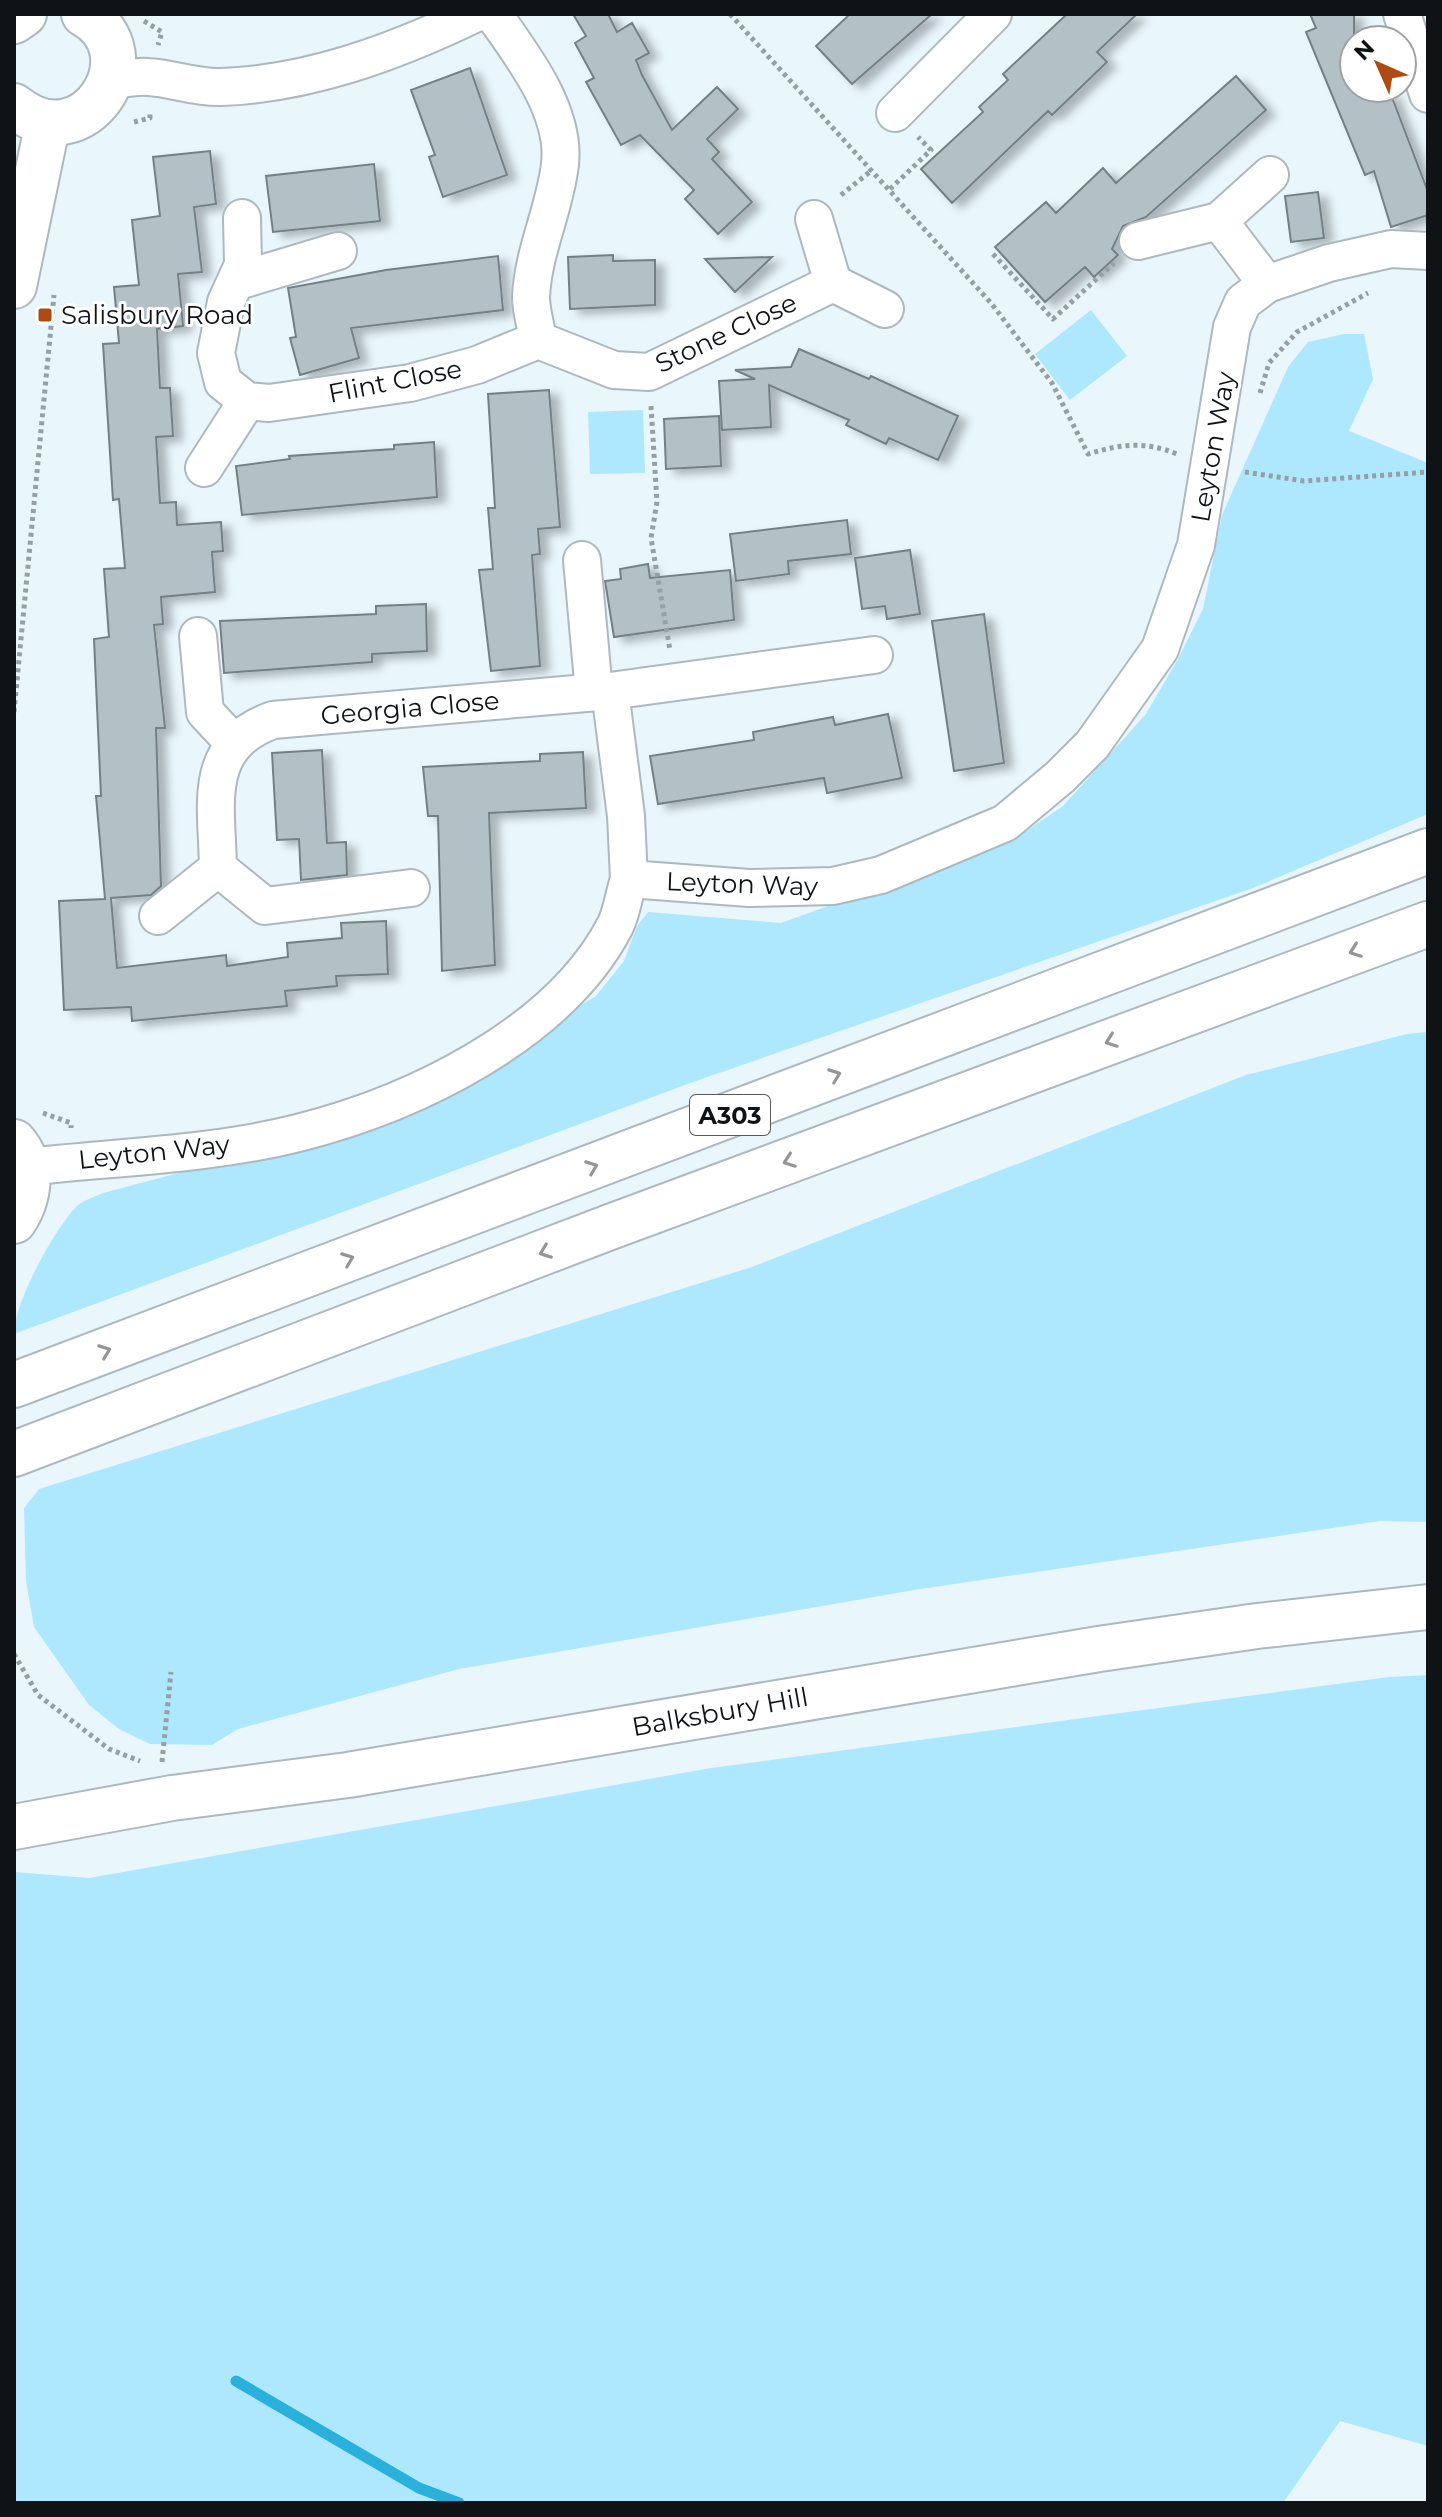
<svg xmlns="http://www.w3.org/2000/svg" width="1442" height="2517" font-family="Montserrat,sans-serif">
  <style>
    .green { fill: #aee8ff }
    .lines { fill: none; stroke-linecap: round; stroke-linejoin: round }
    .stream { stroke: #29b1db; stroke-width: 11 }
    .building { fill: #b3c0c5; stroke: #748085; stroke-width: 2; filter: url(#shadow) }
    .street-casing { stroke: #adb9be; stroke-width: 40 }
    .secondary-casing { stroke: #adb9be; stroke-width: 48 }
    .highway-casing { stroke: #adb9be; stroke-width: 48 }
    .path { stroke: #96a0a4; stroke-width: 5; stroke-dasharray: 4 4; stroke-linecap: butt }
    .street { stroke: #fff; stroke-width: 36 }
    .secondary { stroke: #fff; stroke-width: 44 }
    .highway { stroke: #fff; stroke-width: 44 }
    .oneway { stroke: #939596 }
    .poi-dot { fill: #ae4b14; stroke: #fff; stroke-width: 3 }
    .labels { text-anchor: middle; dominant-baseline: central; stroke-width: 6; stroke-linejoin: round; paint-order: stroke }
    .shield { fill: #fff; stroke: #575a5b; stroke-width: 2 }
    .shield-label { font-size: 24px; font-weight: bold; fill: #0f1315 }
    .poi-label { font-size: 26px; fill: #0f1315; stroke: #fff; text-anchor: start }
    .street-label { font-size: 26px; fill: #0f1315; stroke: #fff }
  </style>
  <defs>
    <filter id="shadow"><feDropShadow dx="9" dy="5" stdDeviation="4" flood-color="#0004"/></filter>
  </defs>
  <rect width="100%" height="100%" fill="#e9f6fb"/>
  <path class="green" d="M1091,310l36,46 -57,44 -35,-46z
    M1344,334h20l9,45 -24,52 79,32v351l-175,74 -560,194 -679,252c0,-31 39,-102 61,-126 6,-7 19,-11 28,-15l295,-78 198,-119 28,-35 13,-35 11,-14 133,11 235,-85 47,-32 83,-92 32,-55 25,-50 19,-94 66,-148 20,-25z
    M643,410l2,63 -55,1 -2,-62z
    M1428,1032v490l-48,-1 -466,69 -455,79 -221,60 -26,16 -62,-1 -31,-15 -30,-24 -55,-78 -8,-46 -2,-73 15,-19 713,-222 494,-192 161,-41z
    M1428,1675v771l-88,-25 -57,82h-1269v-631l75,6 622,-110 678,-91z"/>
  <g class="lines">
    <path class="stream" d="M236,2381l183,107 40,15"/>
  </g>
  <path class="building" d="M573,14h35l9,18 15,-9 17,30 -13,7 6,15 30,55 45,-43 21,22 -31,30 12,13 -7,7 40,43 -34,32 -33,-35 9,-9 -54,-55 -19,10 -35,-63 8,-4 -19,-35 11,-7z
    M850,14h82l-80,70 -36,-38z
    M1067,14h70l-40,38 10,10 -55,53 -4,-4 -96,92 -31,-34 62,-57 -4,-5 29,-27 -5,-6z
    M1310,14h44v74h11l5,12 20,-8 38,100v23l-37,12 -17,-56 -9,4 -59,-143 10,-4z
    M470,68l37,107 -64,22 -14,-40 6,-2 -24,-65z
    M1236,76l30,34 -120,107 -23,9 -11,23 6,6 -24,22 -9,-10 -40,35 -50,-55 51,-45 10,11 47,-45 13,15z
    M210,151l6,53 -22,3 8,65 -24,2 5,52 -26,3 3,59h10l3,48 -17,1 4,66 16,-1 1,23 44,-3 2,29 -11,1 3,40 -54,5 2,27 -9,1 11,103h-9l5,158 -10,9 -40,3 6,70 109,-13 1,11 61,-9 -1,-14 55,-5 -1,-15 45,-2 2,53 -52,2 1,10 -52,5 2,15 -155,15 -1,-14 -67,3 -5,-109 46,-2 -9,-103h5l-7,-157 15,-2 -5,-68 21,-1 -6,-69 -6,1 -10,-156 16,-1 -5,-56 25,-2 -7,-65 28,-4 -7,-59z
    M374,164l6,57 -107,11 -7,-56z
    M1318,192l6,46 -33,4 -6,-46z
    M613,255v6l42,-1v45l-85,4 -2,-52z
    M498,256l5,54 -152,18 8,30 -59,17 -10,-37 6,-1 -8,-49 98,-18z
    M772,257l-37,35 -30,-33z
    M799,349l70,30 2,-3 87,40 -20,44 -49,-22 -3,6 -40,-19 3,-5 -80,-35 2,42 -49,3 -3,-49 36,-2 -20,-9 56,-3z
    M549,390l11,137 -22,2 2,25 -8,1 8,111 -49,5 -12,-101 14,-1 -5,-61h7l-7,-114z
    M719,416l2,50 -55,3 -2,-50z
    M434,442l3,55 -195,18 -6,-49 54,-7 -1,-3 105,-7v-4z
    M847,520l4,34 -63,7 1,13 -53,7 -6,-47z
    M910,550l10,64 -33,5 -2,-13 -23,3 -7,-51z
    M648,564l2,14 80,-8 4,50 -120,17 -9,-56 16,-2 -1,-10z
    M426,604l1,47 -55,3v8l-148,11 -4,-52 156,-7v-8z
    M984,614l20,149 -50,8 -22,-150z
    M888,714l14,64 -75,15 -3,-15 -166,26 -8,-48 104,-16 -1,-8 80,-15 2,8z
    M322,750l5,93 19,-1 1,33 -46,5 -2,-41 -22,1 -5,-87z
    M583,752l3,56 -97,5 6,152 -53,6 -4,-155h-10l-5,-49 117,-6v-7z"/>
  <g class="lines">
    <g class="street-casing">
      <path id="street" d="M493,14c29,41 73,97 67,150 -5,45 -27,87 -29,133 0,14 5,29 7,43l76,30 35,2 184,-89
        M1402,14l26,80
        M111,80c12,-1 25,-4 37,-3 24,1 47,11 73,10 88,-3 174,-35 253,-73
        M895,113l98,-99
        M242,218l1,47 -17,37 -10,51 7,29 24,19 22,2 141,-20 67,-18 61,-25
        M814,219l19,64 52,26
        M1219,221l48,63
        M1138,241l81,-20 51,-46
        M238,281l100,-30
        M204,468l43,-67
        M582,560l12,132
        M198,636l7,76 28,30
        M218,868l47,38 146,-18
        M629,879l-3,-63 -16,-125 264,-36
        M158,916l60,-48c-1,-64 -17,-122 55,-148l337,-29
        M27,1167c90,-10 183,-12 271,-34 115,-29 260,-98 317,-207 7,-14 9,-32 14,-47l120,9 84,-2 48,-11 124,-52 55,-46 32,-32 68,-96 36,-104 36,-218 11,-25 24,-18 62,-21 62,-14 37,2"/>
    </g>
    <g class="secondary-casing">
      <path id="secondary" d="M14,21l10,-7
        M14,106c71,58 140,-53 70,-92
        M14,286l34,-164
        M14,1142c20,23 16,55 0,79
        M14,1827l158,-29 176,-23 751,-126 158,-23 171,-19"/>
    </g>
    <g class="highway-casing">
      <path id="highway" d="M14,1385l1414,-534
        M14,1454l596,-227 818,-303"/>
    </g>
    <path class="path" d="M730,14l261,289 61,80 36,71c33,-10 57,-13 89,0
      M144,21l18,11 -4,13
      M134,122l16,-4v-5
      M890,189l41,-39 -13,-13
      M841,195l30,-24
      M993,254l60,65 61,-56
      M1260,393l9,-30 28,-31 71,-39
      M651,406l6,96 -6,36 19,112
      M1245,472l59,9 124,-9
      M14,712l40,-417
      M43,1113l28,10v5
      M14,1654l24,41 71,54 31,12
      M162,1762l9,-90"/>
    <use href="#street" class="street"/>
    <use href="#secondary" class="secondary"/>
    <use href="#highway" class="highway"/>
  </g>
  <defs><path id="oneway-chevron" d="M-2-3.5L2.5 0L-2 3.5" fill="none" stroke-width="1.6" stroke-linecap="round" stroke-linejoin="round" transform="scale(2)"/></defs>
  <g class="oneway">
    <use href="#oneway-chevron" transform="translate(1355 951) rotate(160)"/>
    <use href="#oneway-chevron" transform="translate(1111 1041) rotate(160)"/>
    <use href="#oneway-chevron" transform="translate(835 1075) rotate(-21)"/>
    <use href="#oneway-chevron" transform="translate(789 1161) rotate(160)"/>
    <use href="#oneway-chevron" transform="translate(592 1167) rotate(-21)"/>
    <use href="#oneway-chevron" transform="translate(545 1252) rotate(159)"/>
    <use href="#oneway-chevron" transform="translate(348 1259) rotate(-21)"/>
    <use href="#oneway-chevron" transform="translate(105 1351) rotate(-21)"/>
  </g>
  <rect class="poi-dot" x="37" y="307" width="16" height="16" rx="4"/>
  <g class="labels">
    <rect class="shield" x="690" y="1095" width="80" height="40" rx="6"/>
    <g class="shield-label">
      <text x="730" y="1115">A303</text>
    </g>
    <g class="poi-label">
      <text x="61" y="315">Salisbury Road</text>
    </g>
    <g class="street-label">
      <text transform="translate(726 333) rotate(-25)">Stone Close</text>
      <text transform="translate(395 381) rotate(-11)">Flint Close</text>
      <text transform="translate(1213 447) rotate(-80)">Leyton Way</text>
      <text transform="translate(410 708) rotate(-5)">Georgia Close</text>
      <text transform="translate(742 884) rotate(2)">Leyton Way</text>
      <text transform="translate(154 1152) rotate(-6)">Leyton Way</text>
      <text transform="translate(720 1712) rotate(-10)">Balksbury Hill</text>
    </g>
  </g>
  <rect width="1442" height="2517" fill="none" stroke="#0f1315" stroke-width="32"/>
  <g transform="translate(1378 64) rotate(315)"><circle r="38" fill="#ffffff" stroke="#9fa1a1" stroke-width="2"/>
  <path d="M0-6L14 30L0 20L-14 30Z" fill="#ae4b14"/>
  <text y="-12" font-size="22" font-weight="bold" text-anchor="middle" fill="#0f1315">N</text>
  </g>
</svg>
